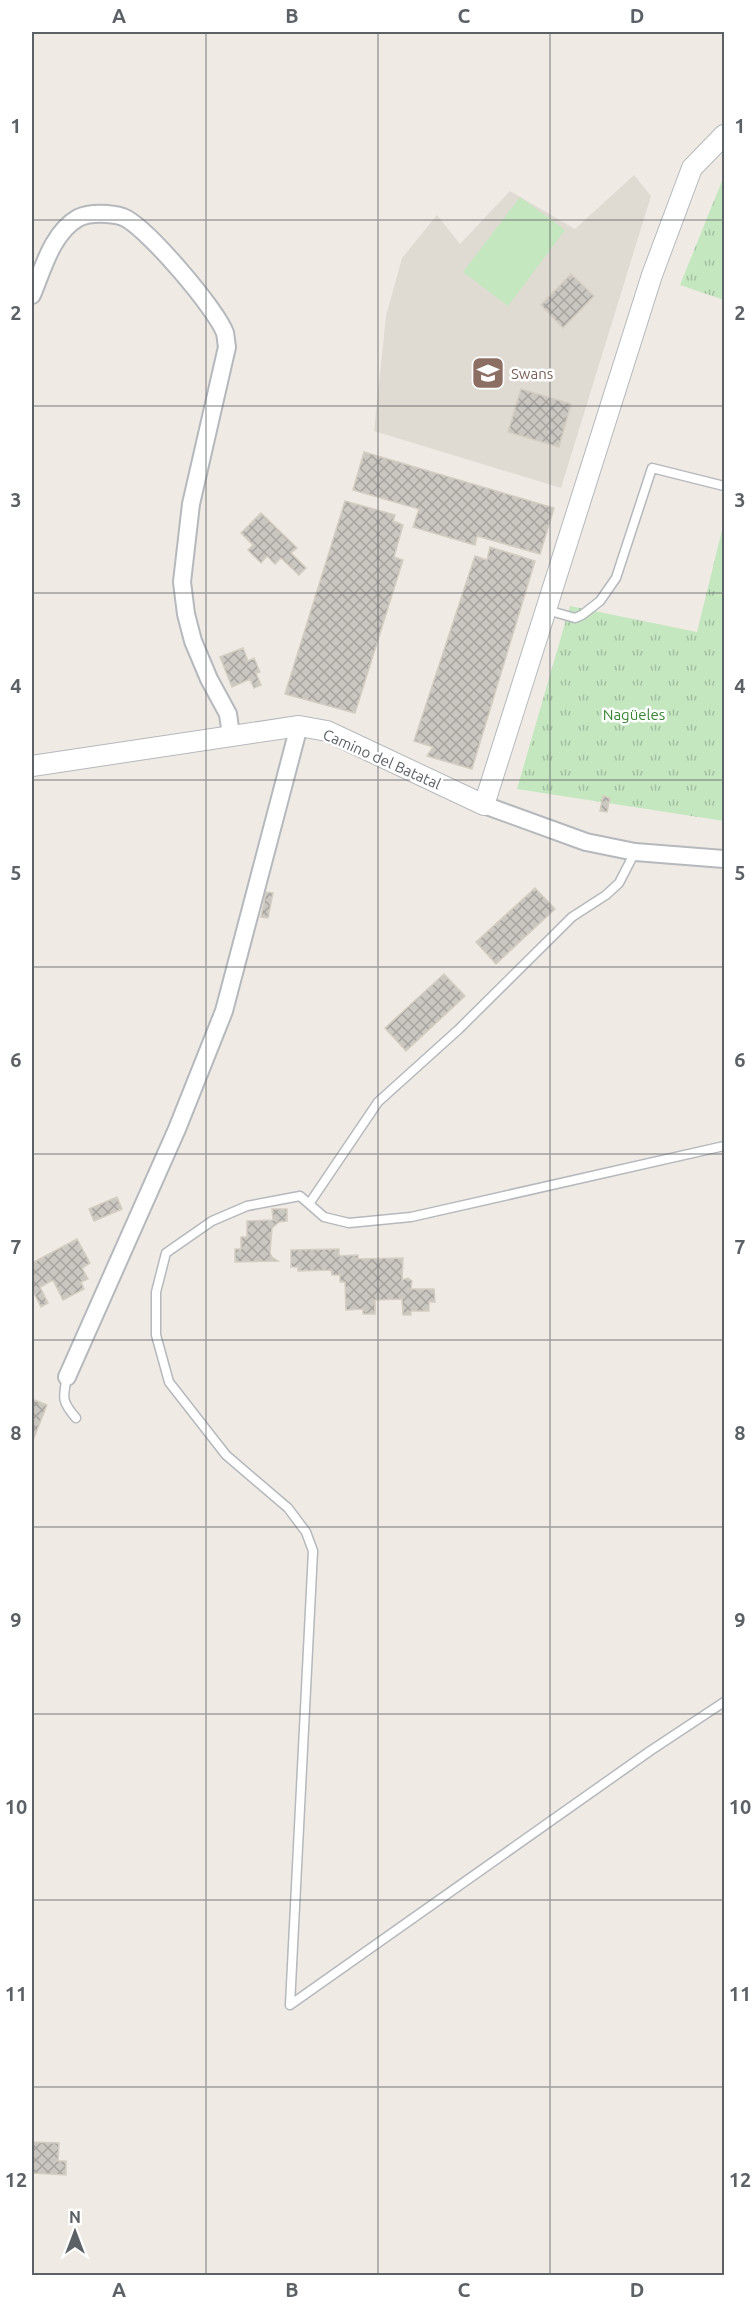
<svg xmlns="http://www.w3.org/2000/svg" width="756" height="2307" font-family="Ubuntu,sans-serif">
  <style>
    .education { fill: #dfdad2 }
    .park { fill: url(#park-tufts) }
    .pitch { fill: #c4e7c0 }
    .building { fill: url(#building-cross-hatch); stroke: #d4cdc2; stroke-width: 1.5 }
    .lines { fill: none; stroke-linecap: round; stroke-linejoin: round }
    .service-casing { stroke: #b5b8bc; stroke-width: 11 }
    .minor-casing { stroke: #b5b8bc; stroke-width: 20 }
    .tertiary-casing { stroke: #b5b8bc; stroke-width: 22 }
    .service { stroke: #fff; stroke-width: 8 }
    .minor { stroke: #fff; stroke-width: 16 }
    .tertiary { stroke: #fff; stroke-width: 20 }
    .grid { fill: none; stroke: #5c6165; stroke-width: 1.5; stroke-opacity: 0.55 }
    .labels { text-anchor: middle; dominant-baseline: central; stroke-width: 5; stroke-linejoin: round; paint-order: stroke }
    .education-label { font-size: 15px; fill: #785e54; stroke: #fff; text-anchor: start }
    .park-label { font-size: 15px; fill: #378632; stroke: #fff }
    .street-label { font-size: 15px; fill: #5c6165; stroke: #fff }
    .neatline { fill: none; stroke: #5c6165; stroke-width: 2 }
    .grid-label { font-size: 20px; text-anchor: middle; font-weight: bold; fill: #5c6165 }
  </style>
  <defs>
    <pattern id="park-tufts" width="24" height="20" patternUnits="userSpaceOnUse" patternTransform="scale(1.5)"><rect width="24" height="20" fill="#c4e7c0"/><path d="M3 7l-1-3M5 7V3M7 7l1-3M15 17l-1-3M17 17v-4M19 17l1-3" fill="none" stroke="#a2bfa0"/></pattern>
    <pattern id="building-cross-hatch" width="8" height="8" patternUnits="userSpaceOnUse" patternTransform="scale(1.5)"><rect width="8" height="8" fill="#cac6c0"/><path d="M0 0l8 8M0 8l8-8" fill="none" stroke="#a7a4a0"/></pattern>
  </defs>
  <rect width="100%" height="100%" fill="#efebe4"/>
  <path class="education" d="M634,175l17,21 -90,292 -187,-57 12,-115 16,-58 35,-43 23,29 50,-53 65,38z"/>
  <path class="park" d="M724,176v124l-44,-15z
    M724,522v299l-207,-32 53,-183 127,26z"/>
  <path class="pitch" d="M520,197l45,33 -57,76 -45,-34z"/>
  <path class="building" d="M571,274l23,22 -31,32 -22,-23z
    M521,389l50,15 -12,43 -51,-15z
    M364,452l190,56 -14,46 -63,-18 -2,9 -62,-18 6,-18 -66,-19z
    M345,501l50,14 -2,6 10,4 -9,32 9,3 -48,153 -70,-19z
    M261,513l36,35 -6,5 15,15 -7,7 -18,-17 -6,6 -8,-8 -6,7 -13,-13 5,-5 -12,-12z
    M490,547l45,14 -63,208 -45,-13 6,-9 -19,-6 61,-185 12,4z
    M243,648l5,13 6,-3 6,14 -4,1 5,12 -7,3 -4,-9 -18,8 -12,-30z
    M603,796l7,2 -3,14 -7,-1z
    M535,888l20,21 -59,55 -20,-22z
    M266,892l7,1 -5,25 -7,-1z
    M444,974l21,22 -59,55 -21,-23z
    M117,1197l5,12 -28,12 -5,-12z
    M272,1209h15v12l-8,1 -7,6 -2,25 2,4 6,4 -43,1v-13h6v-12h6v-16l26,-1z
    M77,1239l13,24 -8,5 6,11 -7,3 3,7 -21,11 -10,-20 -13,7 8,16 -7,4 -9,-18v-26z
    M339,1249v7l19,-1v4l45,-1 -1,22 6,-2 4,3 -1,8h23l1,13h-6v9h-18v4h-8l-1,-16 -27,1v14h-12v-5l-17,1 -1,-28h-5v-7h-8l-1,-5 -33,1v-4h-7v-17z
    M32,1399l15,6 -15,38z
    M32,2142l27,1 -1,18h8v14l-34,-2z"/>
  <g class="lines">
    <g class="service-casing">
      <path id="service" d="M547,610l28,8 7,-3 18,-14 16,-23 36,-110 72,18
        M724,1146l-313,71 -62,6 -25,-6 -24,-21 -53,10 -35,15 -46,32 -10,39v43l13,47 57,73 62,53 18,24 7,19 -23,454 360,-254 74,-49
        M309,1204l69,-102 81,-73 113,-112 34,-22 13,-12 16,-31
        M67,1377c-4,20 -6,24 9,41"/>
    </g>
    <g class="minor-casing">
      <path id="minor" d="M32,295c11,-26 20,-62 46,-77 12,-6 33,-5 45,-1 23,9 94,93 102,116 1,4 1,9 2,14l-36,157 -9,78 4,32 7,27 16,38 19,35 3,21
        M484,805l102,37 49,10 89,7
        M67,1377l110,-248 47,-118 75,-285"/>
    </g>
    <g class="tertiary-casing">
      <path id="tertiary" d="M32,766l267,-40 28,5 157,74 168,-530 40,-107 32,-33"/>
    </g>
    <use href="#service" class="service"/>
    <use href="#minor" class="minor"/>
    <use href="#tertiary" class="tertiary"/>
  </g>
  <path class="grid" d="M206,32v2244M378,32v2244M550,32v2244M32,220h692M32,406h692M32,593h692M32,780h692M32,967h692M32,1154h692M32,1340h692M32,1527h692M32,1714h692M32,1900h692M32,2087h692"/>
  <defs>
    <g id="school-square" transform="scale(1.725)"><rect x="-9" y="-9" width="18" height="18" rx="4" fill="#8d6e63" stroke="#fff"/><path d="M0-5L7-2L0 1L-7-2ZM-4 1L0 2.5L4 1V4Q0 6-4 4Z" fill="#fff"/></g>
  </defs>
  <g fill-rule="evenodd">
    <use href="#school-square" x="488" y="373"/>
  </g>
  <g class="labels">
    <g class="education-label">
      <text x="511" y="373">Swans</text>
    </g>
    <g class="park-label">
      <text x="634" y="714">Nagüeles</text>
    </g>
    <g class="street-label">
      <text transform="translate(382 759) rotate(24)">Camino del Batatal</text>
    </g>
  </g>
  <rect width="756" height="2307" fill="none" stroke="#ffffff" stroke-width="66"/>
  <g transform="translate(75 2232)" stroke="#ffffff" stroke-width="4.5" paint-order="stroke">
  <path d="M0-4.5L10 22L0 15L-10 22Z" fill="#5c6165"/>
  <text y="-9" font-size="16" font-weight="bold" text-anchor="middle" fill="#5c6165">N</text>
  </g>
  <rect x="33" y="33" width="690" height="2241" class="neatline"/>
  <g class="grid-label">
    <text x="119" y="23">A</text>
    <text x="292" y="23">B</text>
    <text x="464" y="23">C</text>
    <text x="637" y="23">D</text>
    <text x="16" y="133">1</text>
    <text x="740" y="133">1</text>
    <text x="16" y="320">2</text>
    <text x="740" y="320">2</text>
    <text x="16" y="507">3</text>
    <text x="740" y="507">3</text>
    <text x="16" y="693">4</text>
    <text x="740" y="693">4</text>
    <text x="16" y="880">5</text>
    <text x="740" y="880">5</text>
    <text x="16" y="1067">6</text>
    <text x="740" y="1067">6</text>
    <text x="16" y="1254">7</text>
    <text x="740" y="1254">7</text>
    <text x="16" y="1440">8</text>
    <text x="740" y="1440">8</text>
    <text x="16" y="1627">9</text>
    <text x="740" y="1627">9</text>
    <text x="16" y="1814">10</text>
    <text x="740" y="1814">10</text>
    <text x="16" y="2001">11</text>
    <text x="740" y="2001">11</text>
    <text x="16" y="2187">12</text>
    <text x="740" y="2187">12</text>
    <text x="119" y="2297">A</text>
    <text x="292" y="2297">B</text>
    <text x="464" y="2297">C</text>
    <text x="637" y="2297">D</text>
  </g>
</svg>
